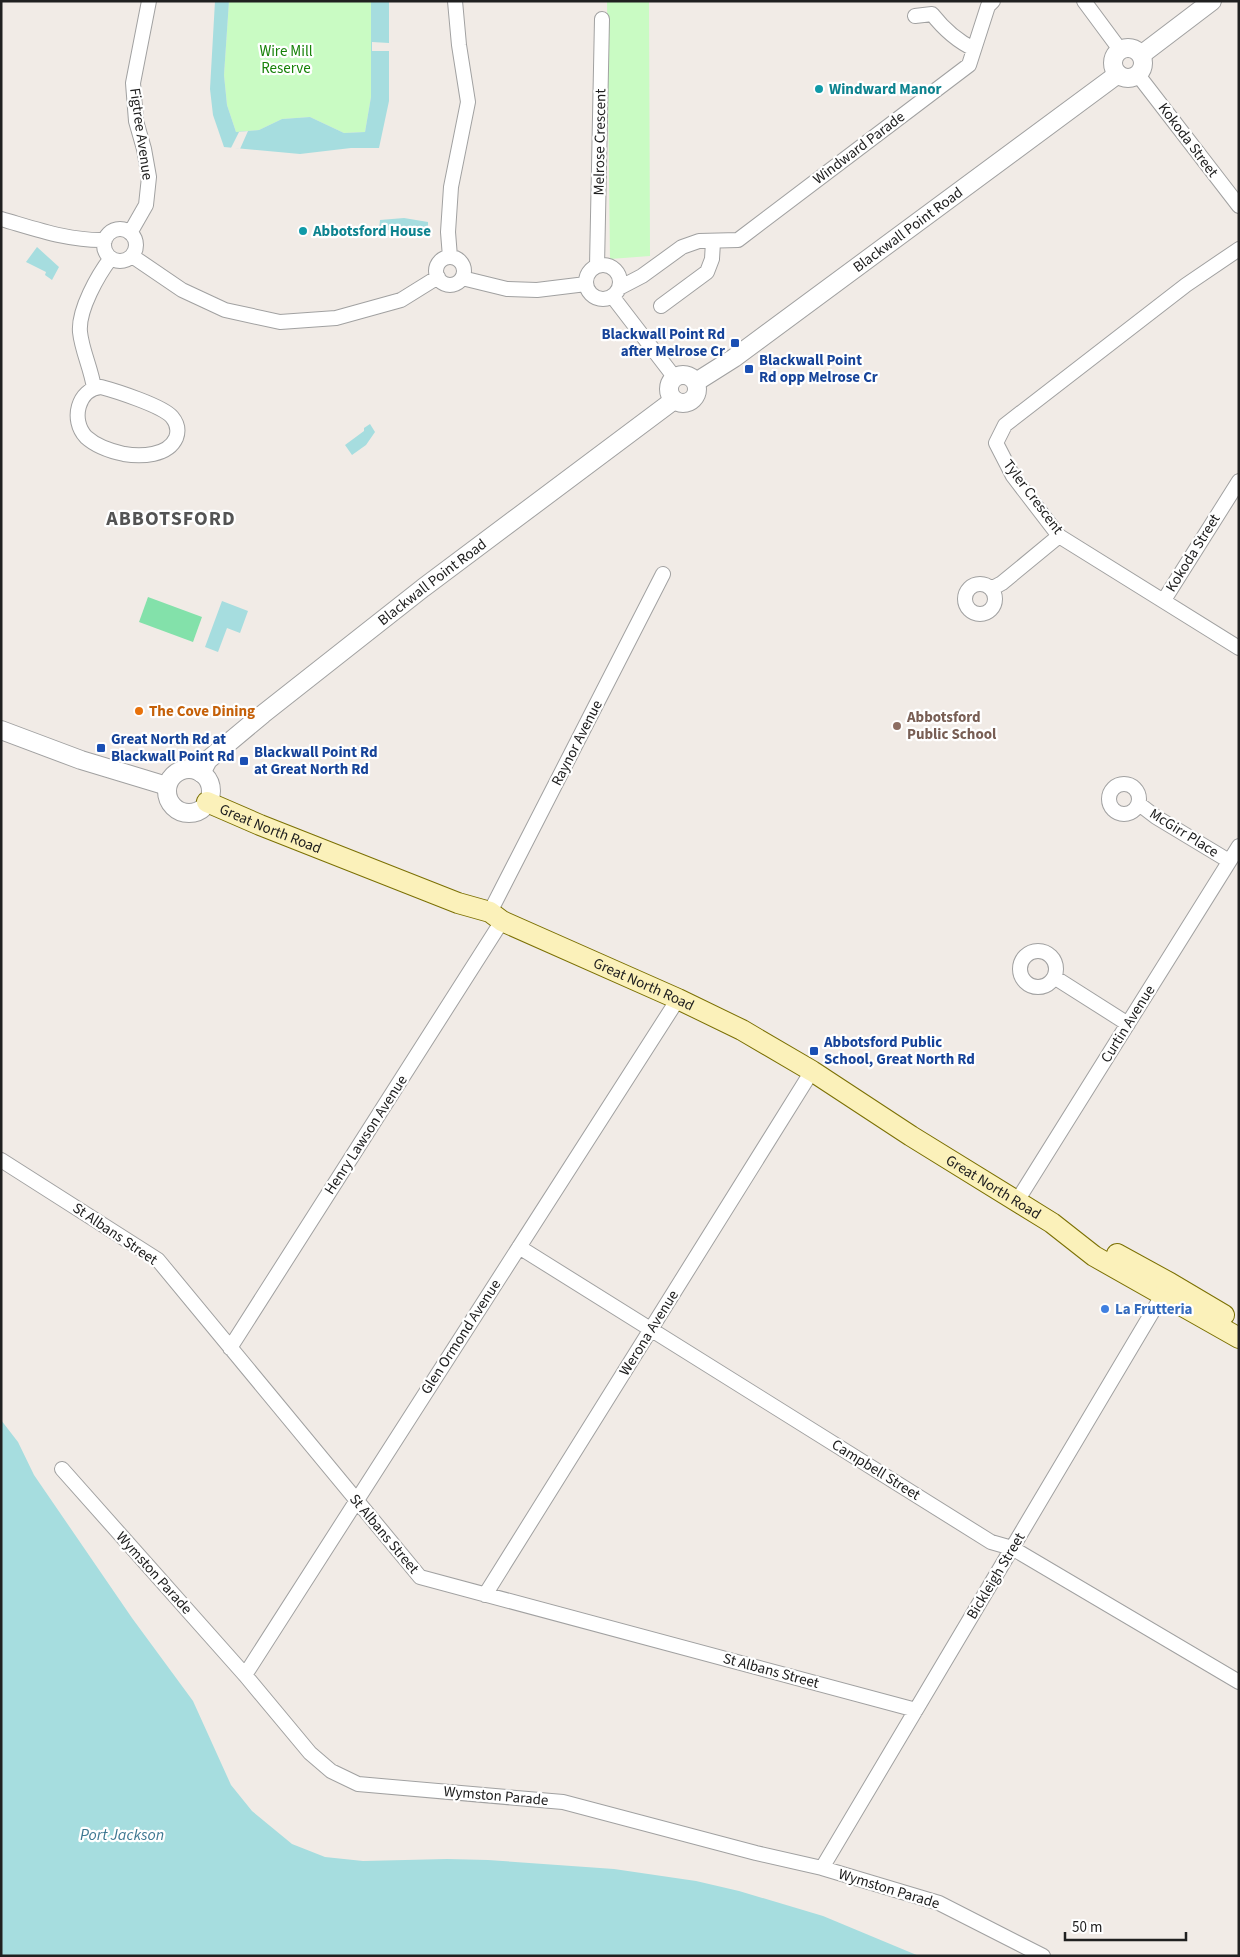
<svg xmlns="http://www.w3.org/2000/svg" width="1240" height="1957" font-family="'Source Sans 3',sans-serif">
  <style>
    .park { fill: #c9fbc3 }
    .pitch { fill: #83e1aa }
    .water { fill: #a6dddf }
    .pier { fill: #f1ebe6 }
    .lines { fill: none; stroke-linecap: round; stroke-linejoin: round }
    .minor-casing { stroke: #a1a1a1; stroke-width: 16 }
    .tertiary-casing { stroke: #a1a1a1; stroke-width: 20 }
    .secondary-casing { stroke: #7b7003; stroke-width: 22 }
    .minor { stroke: #fff; stroke-width: 14 }
    .tertiary { stroke: #fff; stroke-width: 18 }
    .secondary { stroke: #fbf1ba; stroke-width: 20 }
    .culture-dot { fill: #0f9aa8; stroke: #fff; stroke-width: 2 }
    .transit-dot { fill: #1a4fb4; stroke: #fff; stroke-width: 2 }
    .food-dot { fill: #e8710a; stroke: #fff; stroke-width: 2 }
    .education-dot { fill: #8d6e63; stroke: #fff; stroke-width: 2 }
    .shop-dot { fill: #3f7fe0; stroke: #fff; stroke-width: 2 }
    .labels { text-anchor: middle; dominant-baseline: central; stroke-width: 4.5; stroke-linejoin: round; paint-order: stroke }
    .park-label { font-size: 15px; fill: #178209; stroke: #fff }
    .culture-label { font-size: 15px; font-weight: bold; fill: #0d838f; stroke: #fff; text-anchor: start }
    .street-label { font-size: 15px; fill: #202020; stroke: #fff }
    .transit-label { font-size: 15px; font-weight: bold; fill: #164399; stroke: #fff; text-anchor: start }
    .food-label { font-size: 15px; font-weight: bold; fill: #c56008; stroke: #fff; text-anchor: start }
    .education-label { font-size: 15px; font-weight: bold; fill: #785e54; stroke: #fff; text-anchor: start }
    .shop-label { font-size: 15px; font-weight: bold; fill: #366cbe; stroke: #fff; text-anchor: start }
    .water-label { font-size: 16px; font-style: italic; fill: #3e7892; stroke: #fff }
    .district-label { font-size: 20px; font-weight: bold; letter-spacing: 1px; fill: #535353; stroke: #fff }
  </style>
  <rect width="100%" height="100%" fill="#f1ebe6"/>
  <path class="park" d="M229,1h142v96l-6,35 -21,1 -34,-16 -28,2 -23,11 -23,2 -9,-27 -3,-30z
    M607,1h42l1,255 -40,3z"/>
  <path class="pitch" d="M148,597l54,20 -9,25 -54,-20z"/>
  <path class="water" d="M215,1h14l-5,74 3,30 9,27 23,-2 23,-11 28,-2 34,16 21,-1 6,-35v-96h18v100l-10,47h-28l-51,6 -76,-7 -11,-32 -3,-26z
    M404,218l24,4v14l-13,2v-7l-36,-1 1,-10z
    M37,247l22,20 -7,13 -7,-5 1,-3 -20,-10z
    M370,424l5,8 -9,13 -14,10 -7,-10 19,-14v-3z
    M222,601l26,10 -8,22 -13,-5 -9,24 -13,-5z
    M1,1420l17,22 16,33 98,143 61,83 38,84 21,26 40,33 33,13 38,4 84,-2 41,1 126,9 82,12 43,10 84,25 96,40h-918z"/>
  <path class="pier" d="M372,42l17,1v8h-17z
    M248,131l-8,18 -9,-1 8,-16z"/>
  <g class="lines">
    <g class="minor-casing">
      <path id="minor" d="M1084,1l37,50
        M915,16l17,-2c11,14 25,27 42,35
        M1138,75l101,131
        M1,219c35,10 68,22 104,21
        M104 245a16 16 0 1 1 32 0a16 16 0 1 1-32 0Z
        M130,233l16,-28 3,-28 -5,-28 -8,-28 -3,-38 16,-82
        M1239,249l-53,36 -181,140 -9,18 17,33 46,60 180,112
        M132,256l50,34 43,20 55,12 56,-4 65,-18 37,-23
        M450,257l-2,-25 3,-45 17,-85 -9,-57 -4,-44
        M436 271a14 14 0 1 1 28 0a14 14 0 1 1-28 0Z
        M586 282a17 17 0 1 1 34 0a17 17 0 1 1-34 0Z
        M597,266l5,-247
        M462,278l45,11 30,1 49,-6
        M619,288l23,-12 40,-29 17,-6 39,-1 231,-175 19,-59 5,-5
        M612,296l63,82
        M661,306l46,-34 5,-13 1,-17
        M101,387c15,4 62,19 71,30 5,6 7,13 4,21 -8,18 -35,19 -52,16 -14,-3 -27,-7 -38,-17 -16,-17 -8,-48 15,-50z
        M94,388c-3,-20 -12,-37 -14,-56 -2,-22 18,-57 31,-74
        M965 599a15 15 0 1 1 30 0a15 15 0 1 1-30 0Z
        M991,589l11,-6 57,-47
        M1164,600l75,-119
        M1109 799a15 15 0 1 1 30 0a15 15 0 1 1-30 0Z
        M1139,804l17,13 73,44
        M490,912l173,-338
        M1020 969a18 18 0 1 1 36 0a18 18 0 1 1-36 0Z
        M1054,977l74,47
        M1,1160l157,100 262,317 496,133
        M1017,1201l222,-355
        M519,1247l472,295 21,6 227,134
        M230,1348l272,-427
        M62,1469l183,206 65,78 21,18 27,13 205,18 193,51 66,15 117,35 104,53
        M485,1595l327,-524
        M245,1675l433,-676
        M822,1868l344,-579"/>
    </g>
    <g class="tertiary-casing">
      <g id="tertiary">
        <circle cx="1128" cy="63" r="15"/>
        <path d="M1141,55l71,-54"/>
        <circle cx="683" cy="389" r="14"/>
        <path id="s1" d="M696,382l38,-24 384,-284"/>
        <path d="M1,730l80,30 86,26"/>
        <circle cx="189" cy="791" r="22"/>
        <path id="s2" d="M201,773l7,-13 55,-46 160,-126 251,-188"/>
      </g>
    </g>
    <g class="secondary-casing">
      <g id="secondary">
        <path id="s3" d="M207,802l53,23 198,78 32,9 12,9 176,78 64,31 70,41 99,65 141,87 42,33 145,82"/>
        <path d="M1117,1254l53,29 54,32"/>
      </g>
    </g>
    <use href="#minor" class="minor"/>
    <use href="#tertiary" class="tertiary"/>
    <use href="#secondary" class="secondary"/>
  </g>
  <g class="culture-dot">
    <circle cx="819" cy="89" r="5"/>
    <circle cx="303" cy="231" r="5"/>
  </g>
  <g class="transit-dot">
    <rect x="730" y="338" width="10" height="10" rx="2.5"/>
    <rect x="744" y="364" width="10" height="10" rx="2.5"/>
    <rect x="96" y="743" width="10" height="10" rx="2.5"/>
    <rect x="239" y="756" width="10" height="10" rx="2.5"/>
    <rect x="809" y="1046" width="10" height="10" rx="2.5"/>
  </g>
  <circle class="food-dot" cx="139" cy="711" r="5"/>
  <circle class="education-dot" cx="897" cy="726" r="5"/>
  <circle class="shop-dot" cx="1105" cy="1309" r="5"/>
  <g class="labels">
    <g class="park-label">
      <text x="286" y="51">Wire Mill<tspan x="286" dy="17">Reserve</tspan></text>
    </g>
    <g class="culture-label">
      <text x="829" y="89">Windward Manor</text>
      <text x="313" y="231">Abbotsford House</text>
    </g>
    <g class="street-label">
      <text transform="translate(141 134) rotate(82)">Figtree Avenue</text>
      <text transform="translate(1188 140) rotate(53)">Kokoda Street</text>
      <text transform="translate(600 142) rotate(-89)">Melrose Crescent</text>
      <text transform="translate(859 148) rotate(-37)">Windward Parade</text>
      <text stroke="none"><textPath href="#s1" startOffset="261">Blackwall Point Road</textPath></text>
      <text transform="translate(1033 497) rotate(53)">Tyler Crescent</text>
      <text transform="translate(1193 553) rotate(-58)">Kokoda Street</text>
      <text stroke="none"><textPath href="#s2" startOffset="301">Blackwall Point Road</textPath></text>
      <text transform="translate(577 743) rotate(-63)">Raynor Avenue</text>
      <text stroke="none"><textPath href="#s3" startOffset="69">Great North Road</textPath></text>
      <text transform="translate(1184 833) rotate(32)">McGirr Place</text>
      <text stroke="none"><textPath href="#s3" startOffset="474">Great North Road</textPath></text>
      <text transform="translate(1128 1024) rotate(-58)">Curtin Avenue</text>
      <text transform="translate(366 1135) rotate(-57)">Henry Lawson Avenue</text>
      <text stroke="none"><textPath href="#s3" startOffset="879">Great North Road</textPath></text>
      <text transform="translate(115 1234) rotate(34)">St Albans Street</text>
      <text transform="translate(649 1333) rotate(-58)">Werona Avenue</text>
      <text transform="translate(461 1337) rotate(-57)">Glen Ormond Avenue</text>
      <text transform="translate(876 1470) rotate(32)">Campbell Street</text>
      <text transform="translate(384 1534) rotate(50)">St Albans Street</text>
      <text transform="translate(154 1573) rotate(48)">Wymston Parade</text>
      <text transform="translate(996 1576) rotate(-59)">Bickleigh Street</text>
      <text transform="translate(771 1671) rotate(15)">St Albans Street</text>
      <text transform="translate(496 1796) rotate(5)">Wymston Parade</text>
      <text transform="translate(889 1889) rotate(17)">Wymston Parade</text>
    </g>
    <g class="transit-label">
      <text x="725" y="334" text-anchor="end">Blackwall Point Rd<tspan x="725" dy="17">after Melrose Cr</tspan></text>
      <text x="759" y="360">Blackwall Point<tspan x="759" dy="17">Rd opp Melrose Cr</tspan></text>
      <text x="111" y="739">Great North Rd at<tspan x="111" dy="17">Blackwall Point Rd</tspan></text>
      <text x="254" y="752">Blackwall Point Rd<tspan x="254" dy="17">at Great North Rd</tspan></text>
      <text x="824" y="1042">Abbotsford Public<tspan x="824" dy="17">School, Great North Rd</tspan></text>
    </g>
    <g class="food-label">
      <text x="149" y="711">The Cove Dining</text>
    </g>
    <g class="education-label">
      <text x="907" y="717">Abbotsford<tspan x="907" dy="17">Public School</tspan></text>
    </g>
    <g class="shop-label">
      <text x="1115" y="1309">La Frutteria</text>
    </g>
    <g class="water-label">
      <text x="122" y="1835">Port Jackson</text>
    </g>
    <g class="district-label">
      <text x="171" y="519">ABBOTSFORD</text>
    </g>
  </g>
  <rect width="1240" height="1957" fill="none" stroke="#202020" stroke-width="5"/>
  <path d="M1065 1932v8h121v-8" fill="none" stroke="#202020" stroke-width="2.5"/>
  <text x="1072" y="1932" font-size="15" fill="#202020" stroke="#ffffff" stroke-width="4" paint-order="stroke">50 m</text>
</svg>
